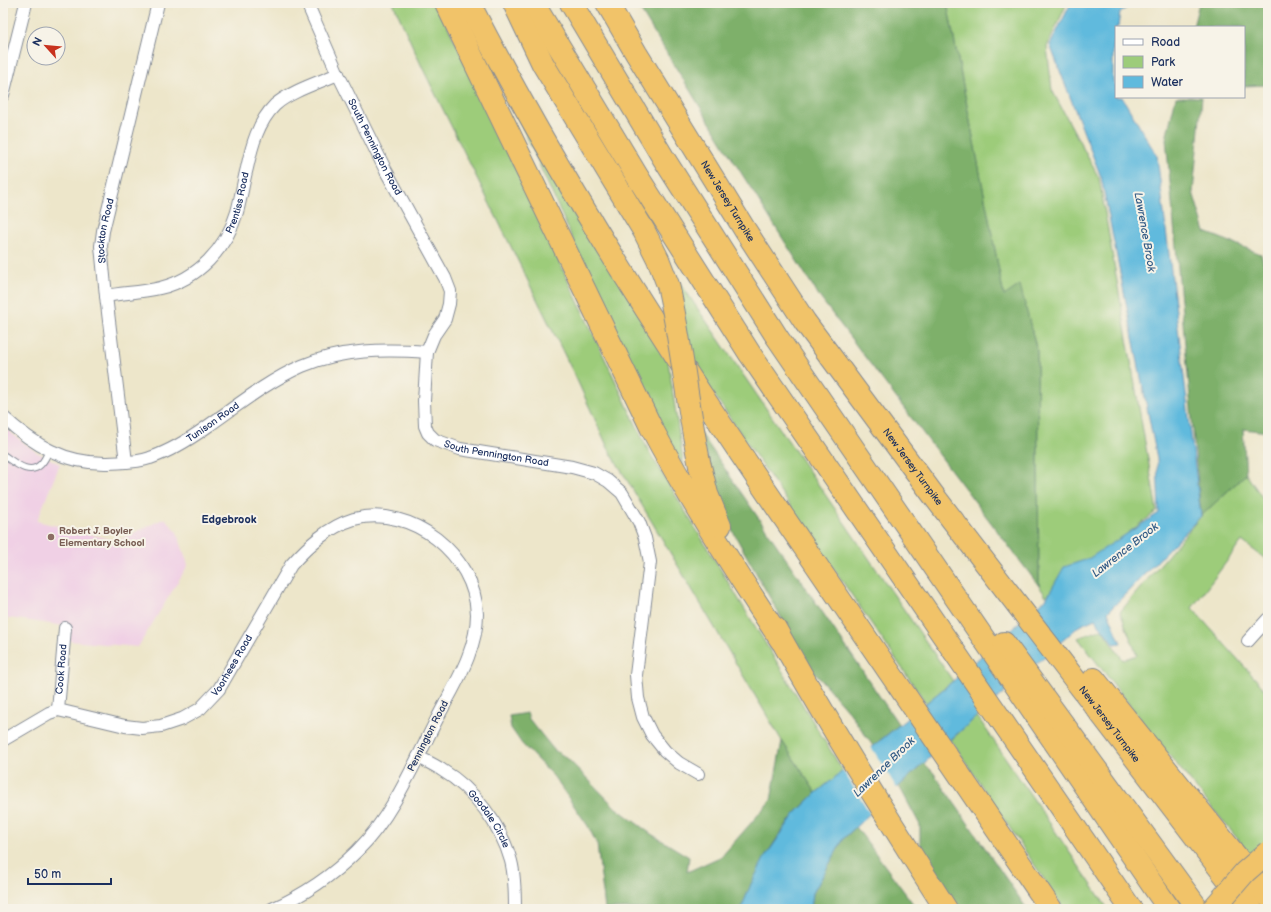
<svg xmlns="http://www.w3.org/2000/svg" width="1271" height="912" font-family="'Balsamiq Sans',sans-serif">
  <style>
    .built { fill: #f0d0e5 }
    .green { fill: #9dcc7a; stroke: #5c7e6c }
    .forest { fill: #7eb06a; stroke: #4c7064 }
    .water { fill: #60badd; stroke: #3e749e }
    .pier { fill: #ede6ca }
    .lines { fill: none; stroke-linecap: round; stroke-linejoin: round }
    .service-casing { stroke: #848a94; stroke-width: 8 }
    .minor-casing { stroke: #848a94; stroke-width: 14 }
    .motorway-casing { stroke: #848a94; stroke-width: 24 }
    .service { stroke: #fff; stroke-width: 6 }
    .minor { stroke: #fff; stroke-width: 12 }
    .motorway { stroke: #f1c369; stroke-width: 22 }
    .motorway-bridge-casing { stroke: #848a94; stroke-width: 24; stroke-linecap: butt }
    .motorway-bridge { stroke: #f1c369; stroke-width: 22 }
    .education-dot { fill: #8d6e63; stroke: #f7f3e8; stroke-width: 1.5 }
    .labels { text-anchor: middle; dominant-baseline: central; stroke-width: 4; stroke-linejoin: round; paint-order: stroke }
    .street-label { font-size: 10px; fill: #1b2f5e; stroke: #f7f3e8 }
    .education-label { font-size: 10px; font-weight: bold; fill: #785e54; stroke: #f7f3e8; text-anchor: start }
    .water-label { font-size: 11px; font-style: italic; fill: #305984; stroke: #f7f3e8 }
    .neighbourhood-label { font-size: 11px; font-weight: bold; fill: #1b2f5e; stroke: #f7f3e8 }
  </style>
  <rect width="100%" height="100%" fill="#f7f3e8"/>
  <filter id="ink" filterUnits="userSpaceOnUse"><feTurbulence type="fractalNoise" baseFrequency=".025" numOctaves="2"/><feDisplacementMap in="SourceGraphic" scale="8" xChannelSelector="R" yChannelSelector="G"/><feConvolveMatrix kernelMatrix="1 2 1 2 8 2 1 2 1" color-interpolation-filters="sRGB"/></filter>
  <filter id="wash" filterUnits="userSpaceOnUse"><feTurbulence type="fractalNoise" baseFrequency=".012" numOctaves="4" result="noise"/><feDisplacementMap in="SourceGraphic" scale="16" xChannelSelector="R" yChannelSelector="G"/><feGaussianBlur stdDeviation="0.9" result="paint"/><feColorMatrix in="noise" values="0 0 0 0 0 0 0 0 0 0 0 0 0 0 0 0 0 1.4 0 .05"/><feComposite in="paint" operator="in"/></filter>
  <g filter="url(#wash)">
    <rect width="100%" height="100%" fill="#ede6ca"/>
    <path class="built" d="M3,427l33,25 24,12 -23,57 80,20 48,-23 12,14 11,33 -50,82 -68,-6 1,-14 -68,-10z"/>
    <path class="green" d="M393,3h44l211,447 195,321 -27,22 -34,-52 -174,-293 -31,-68 -155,-313z
      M947,3h120l-20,44 5,43 47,88 58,333 -111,85 -7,-10 -2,-235 -18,-65 -15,11z
      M512,104l156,257 16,106 -41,-71z
      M676,277l277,404 -27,22 -236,-343z
      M1246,474l22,32v55l-26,-20 -50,67 76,85v183l-117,-143 -73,-95 24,-9 21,31 14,-5 -17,-43 81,-96z
      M977,716l131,193h-44l-113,-169z"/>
    <path class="forest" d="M636,3h311l57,293 16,-11 17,66 2,235 -218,-287 -88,-139z
      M1199,3h69v82l-24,1v-59h-51z
      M1176,97h26l-9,95 12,40 56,22 7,24v154l-25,-3 3,45 -45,42 -35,-377z
      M700,432l199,293 -26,21 -23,-33 -43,-49 -85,-152z
      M527,713l2,6 25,31 13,8 49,50 35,26 38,23 -2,15 35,-16 49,-56 11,-59 34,52c-7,7 -15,14 -22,22 -23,28 -39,60 -53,94h-136l-8,-65 -9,-18 -34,-49 -32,-33 -11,-16 -2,-12z
      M924,763l9,9 94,137h-69l-38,-65v-19l-21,-39z
      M856,827l61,82h-106l2,-16 31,-55z"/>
    <path class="water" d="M1071,3h64l-15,9 -2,15h-2l-3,22v32l3,5v11h6l35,59 44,360 -93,96 13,31 -7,1 -19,-25 -16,7 -165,146 -70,66 -31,55 -2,16h-70l10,-25 14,-27 29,-42 22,-22 137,-112 93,-82 18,-32 24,-8 71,-46 -2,-55 -56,-281 -51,-132z"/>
    <path class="pier" d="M870,745l28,45 -27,25 -29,-46z"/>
  </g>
  <g filter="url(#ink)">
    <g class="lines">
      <g class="service-casing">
        <path id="service" d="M3,455c10,6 26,22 38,9 3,-3 6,-9 8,-14"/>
      </g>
      <g class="minor-casing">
        <g id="minor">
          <path id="s1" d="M307,3l31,71 48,97 59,107 5,13 -1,13 -4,15 -11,16 -7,17 -3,49 1,25 3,7 7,7 25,9 112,18 22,6 14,8 14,12 17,29 6,16 5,24 -14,113 2,23 5,19 9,18 13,16 14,12 19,11"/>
          <path d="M3,95l23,-92"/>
          <path id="s2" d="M106,296c18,-3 37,-4 54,-8 38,-9 66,-39 77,-76 4,-14 6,-29 10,-44 5,-23 11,-46 28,-63 14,-13 45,-23 63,-31"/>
          <path id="s3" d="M3,417c31,28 62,47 105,46 14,-1 29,0 42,-5 21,-7 40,-19 58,-32 30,-21 60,-45 94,-60 39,-17 84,-17 125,-14"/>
          <path id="s4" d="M126,462l-20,-166 -5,-50 2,-15 55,-228"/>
          <path d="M1248,641l20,-22"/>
          <path id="s5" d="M58,710l7,-82"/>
          <path id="s6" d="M3,740l46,-27 9,-3 67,16 17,2 19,-2 21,-7 18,-10 19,-20 72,-124c17,-19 37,-38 63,-46 58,-15 121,36 123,95 0,14 -4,30 -9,43 -8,21 -21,42 -31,62 -22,43 -45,98 -80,132 -25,25 -53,44 -85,58"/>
          <path id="s7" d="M418,757c8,4 17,8 24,13 32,19 59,55 69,91 4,15 4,32 4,48"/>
        </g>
      </g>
      <g class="motorway-casing">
        <g id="motorway">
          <path d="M446,3l205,424c39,74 84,144 130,213"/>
          <path d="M469,3c100,195 220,377 344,557 79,117 159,233 238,349"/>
          <path d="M514,3l29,61 101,167 14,28 10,26"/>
          <path d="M533,3l104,173 113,178 381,555"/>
          <path d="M571,3l93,156 113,178 392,572"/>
          <path id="s8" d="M607,3l29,50 109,177 60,92 129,174 317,413"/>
          <path d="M700,466l7,28 13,32"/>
          <path d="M775,628c53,96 112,189 171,281"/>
          <path d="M1004,643l194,266"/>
          <path d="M1094,679l174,217"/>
        </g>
      </g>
      <use href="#service" class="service"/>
      <use href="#minor" class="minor"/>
      <use href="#motorway" class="motorway"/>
      <g class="motorway-bridge-casing">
        <path id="motorway-bridge" d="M668,285c14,59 19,121 32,181
          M1213,909l32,-37 23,-20"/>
      </g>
      <use href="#motorway-bridge" class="motorway-bridge"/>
    </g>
  </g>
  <circle class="education-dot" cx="51" cy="537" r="4"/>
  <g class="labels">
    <g class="street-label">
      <text stroke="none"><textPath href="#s1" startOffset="159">South Pennington Road</textPath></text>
      <text stroke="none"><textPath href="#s8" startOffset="232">New Jersey Turnpike</textPath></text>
      <text stroke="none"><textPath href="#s2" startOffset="177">Prentiss Road</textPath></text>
      <text stroke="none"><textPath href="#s4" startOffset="233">Stockton Road</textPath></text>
      <text stroke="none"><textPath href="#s3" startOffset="233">Tunison Road</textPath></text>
      <text stroke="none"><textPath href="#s1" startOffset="543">South Pennington Road</textPath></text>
      <text stroke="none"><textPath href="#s8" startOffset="556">New Jersey Turnpike</textPath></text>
      <text stroke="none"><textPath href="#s6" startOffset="265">Voorhees Road</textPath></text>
      <text stroke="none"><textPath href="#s5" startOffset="41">Cook Road</textPath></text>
      <text stroke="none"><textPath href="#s8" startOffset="880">New Jersey Turnpike</textPath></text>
      <text transform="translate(428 736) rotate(-63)">Pennington Road</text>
      <text stroke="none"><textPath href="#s7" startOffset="96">Goodale Circle</textPath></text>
    </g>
    <g class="education-label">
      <text x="59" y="531">Robert J. Boyler<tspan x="59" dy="12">Elementary School</tspan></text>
    </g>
    <g class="water-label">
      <text transform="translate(1145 232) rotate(80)">Lawrence Brook</text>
      <text transform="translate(1125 550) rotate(-38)">Lawrence Brook</text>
      <text transform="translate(884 767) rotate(-44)">Lawrence Brook</text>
    </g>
    <g class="neighbourhood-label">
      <text x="229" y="519">Edgebrook</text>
    </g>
  </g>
  <rect width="1271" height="912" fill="none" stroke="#f7f3e8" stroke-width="16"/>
  <rect x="1115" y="26" width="130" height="72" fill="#f7f3e8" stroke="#9fa5b1"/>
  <rect x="1123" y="39" width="20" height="6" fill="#ffffff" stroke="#9fa5b1"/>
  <text x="1151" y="46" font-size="12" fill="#1b2f5e">Road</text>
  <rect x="1123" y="56" width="20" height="12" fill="#9dcc7a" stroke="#9fa5b1"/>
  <text x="1151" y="66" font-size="12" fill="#1b2f5e">Park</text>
  <rect x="1123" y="76" width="20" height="12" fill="#60badd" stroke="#9fa5b1"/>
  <text x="1151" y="86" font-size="12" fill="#1b2f5e">Water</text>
  <g transform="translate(46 46) rotate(297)"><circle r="19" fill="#f7f3e8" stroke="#9fa5b1"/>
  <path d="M0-3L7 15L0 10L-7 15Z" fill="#c8321e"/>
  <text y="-6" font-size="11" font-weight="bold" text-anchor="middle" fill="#1b2f5e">N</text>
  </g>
  <path d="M28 878v6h83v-6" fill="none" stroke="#1b2f5e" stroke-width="2"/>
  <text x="34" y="878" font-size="12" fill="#1b2f5e" stroke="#f7f3e8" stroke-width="3" paint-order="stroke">50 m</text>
</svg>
